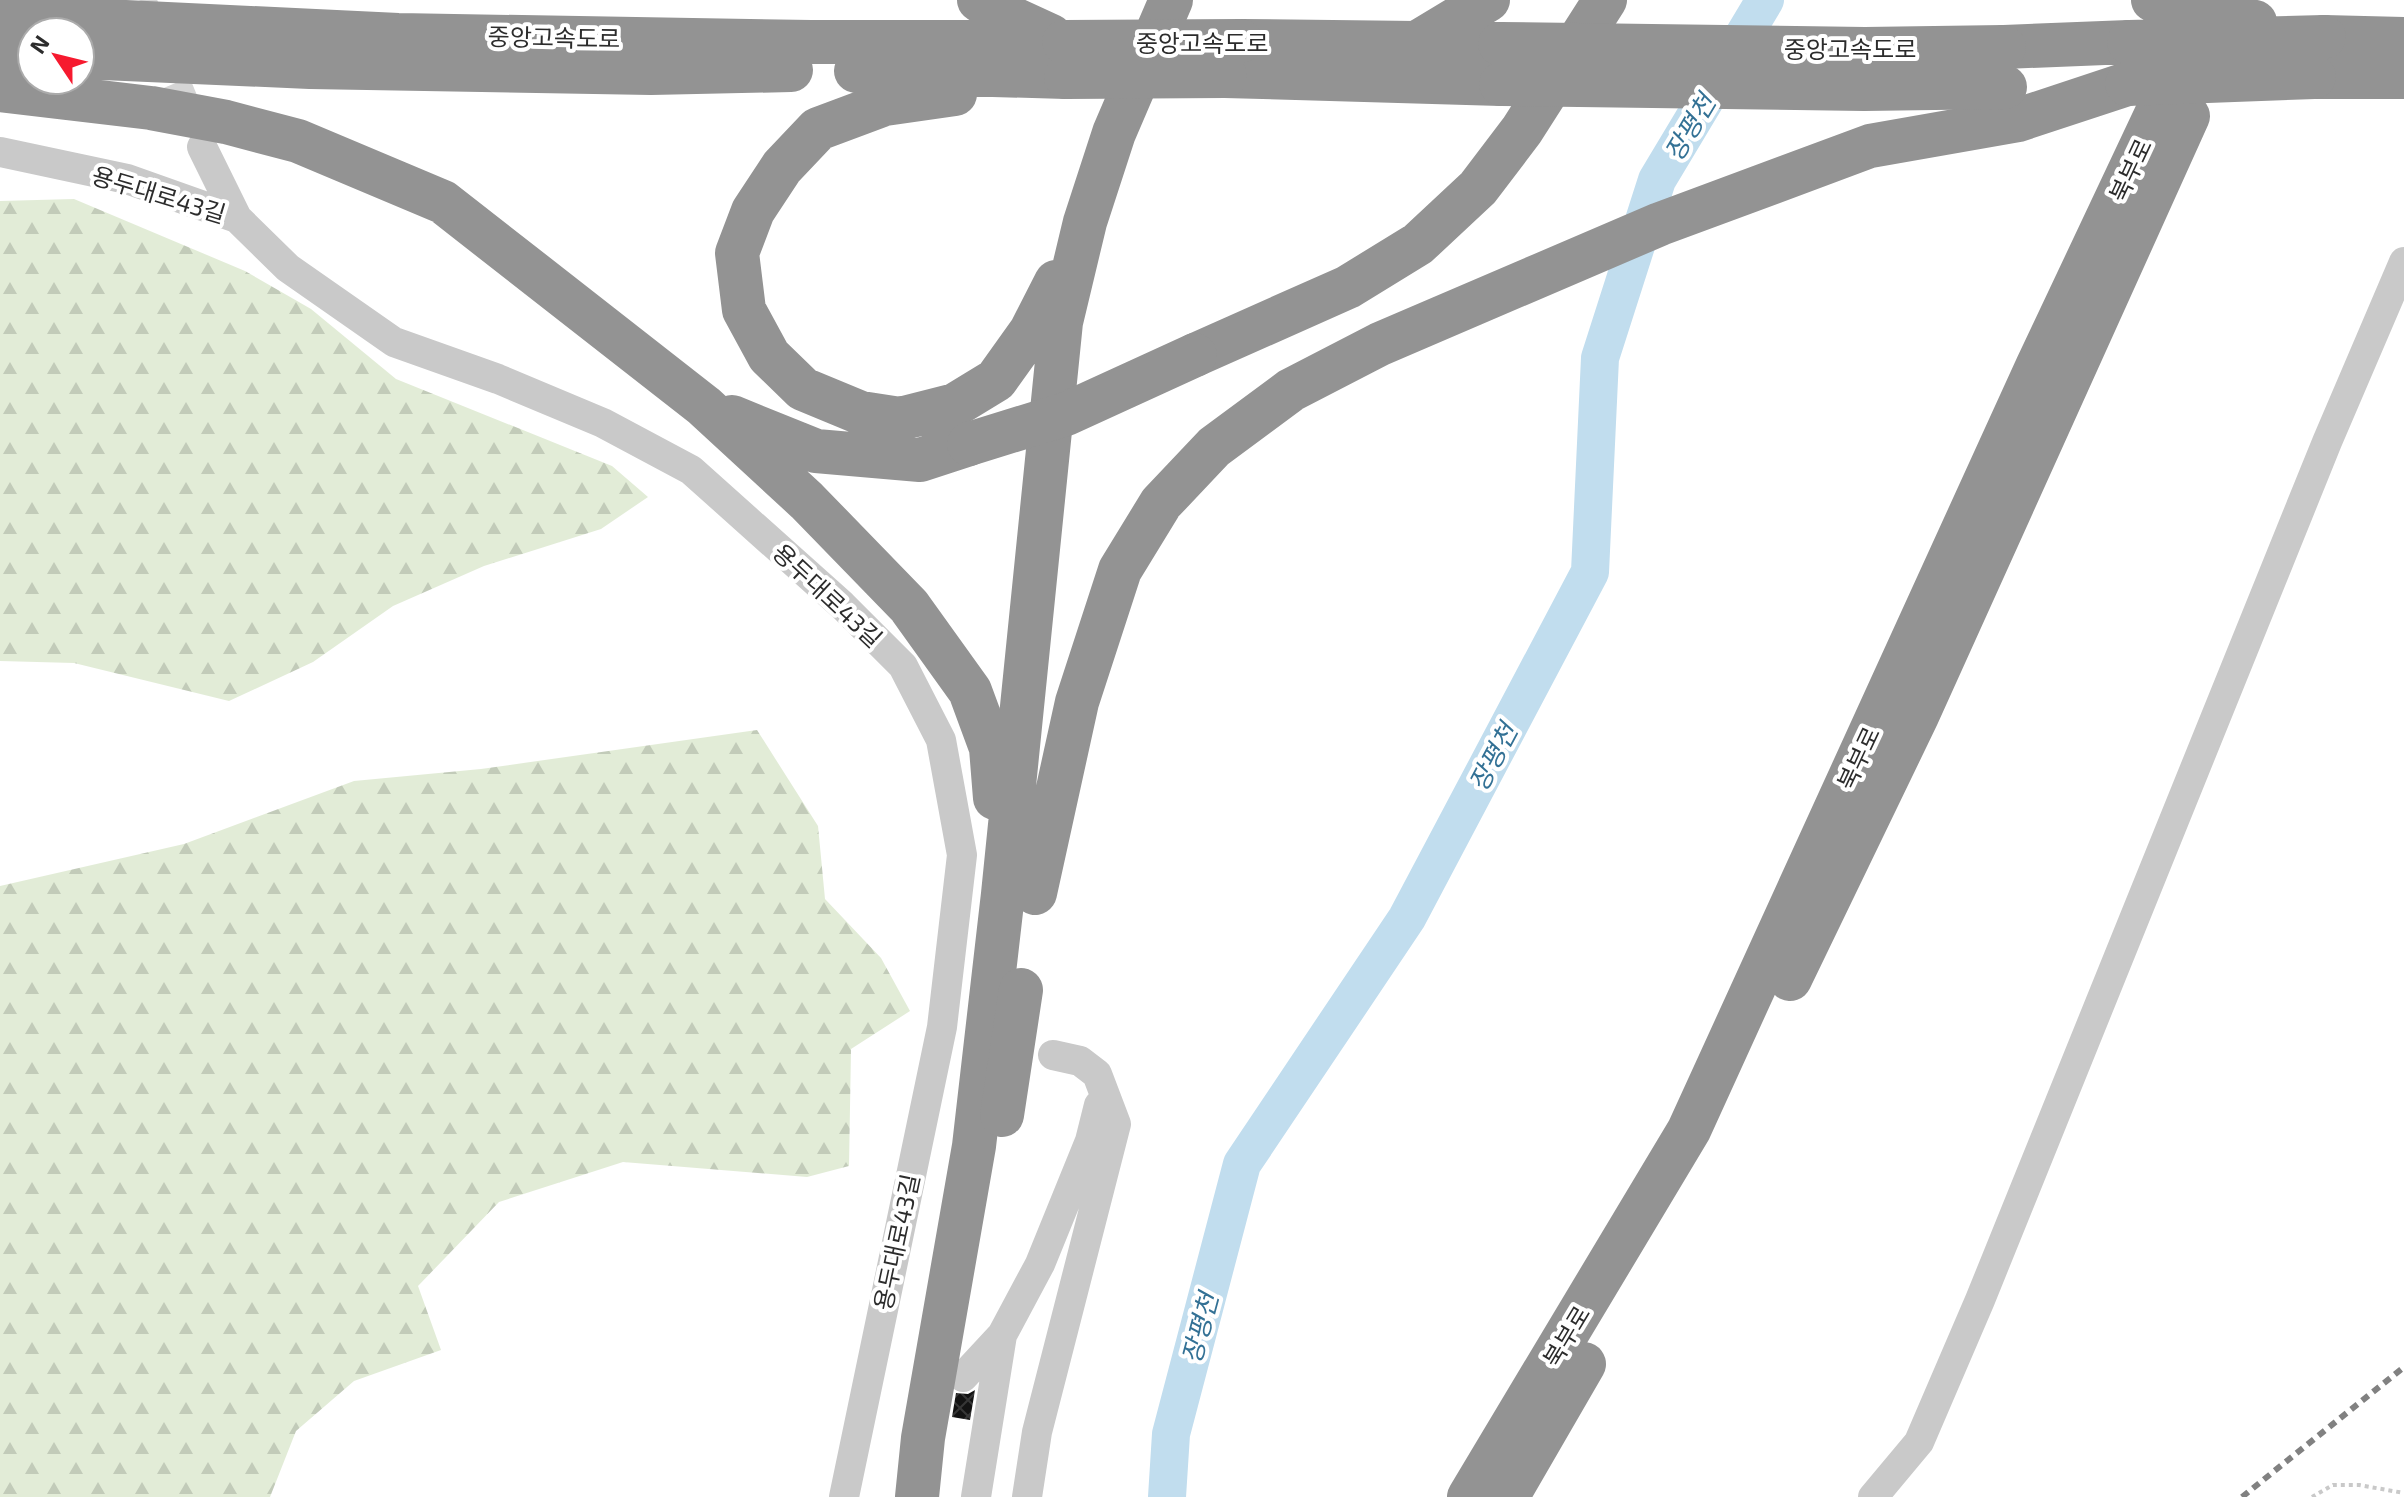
<svg xmlns="http://www.w3.org/2000/svg" width="2404" height="1497" font-family="'Exo 2','Noto Sans KR',sans-serif">
  <style>
    .forest { fill: url(#forest-firs) }
    .lines { fill: none; stroke-linecap: round; stroke-linejoin: round }
    .river { stroke: #c1ddee; stroke-width: 38 }
    .building { fill: url(#building-cross-hatch) }
    .minor-tunnel { stroke: #d5d5d5; stroke-width: 30; stroke-dasharray: 30 15; stroke-linecap: butt }
    .path { stroke: #c9c9c9; stroke-width: 4; stroke-dasharray: 4 4; stroke-linecap: butt }
    .minor { stroke: #c9c9c9; stroke-width: 30 }
    .highway { stroke: #939393; stroke-width: 44 }
    .rail { stroke: #818181; stroke-width: 6; stroke-dasharray: 8 6; stroke-linecap: butt }
    .highway-bridge { stroke: #939393; stroke-width: 44 }
    .labels { text-anchor: middle; dominant-baseline: central; stroke-width: 8; stroke-linejoin: round; paint-order: stroke }
    .street-label { font-size: 24px; fill: #2c2c2c; stroke: #fff }
    .water-label { font-size: 26px; font-style: italic; fill: #337195; stroke: #fff }
  </style>
  <defs>
    <pattern id="forest-firs" width="22" height="20" patternUnits="userSpaceOnUse" patternTransform="scale(2)"><rect width="22" height="20" fill="#e2ecd7"/><path d="M5 1l3.5 6h-7zM16 11l3.5 6h-7z" fill="#c2cbb9"/></pattern>
    <pattern id="building-cross-hatch" width="8" height="8" patternUnits="userSpaceOnUse" patternTransform="scale(2)"><rect width="8" height="8" fill="#131313"/><path d="M0 0l8 8M0 8l8-8" fill="none" stroke="#363636"/></pattern>
  </defs>
  <rect width="100%" height="100%" fill="#fff"/>
  <path class="forest" d="M74,199l171,72 66,38 85,70 216,87 36,31 -47,32 -117,37 -91,40 -80,56 -84,39 -155,-38 -74,-2v-460z
    M757,730l61,96 7,73 56,59 29,53 -59,38 -2,117 -42,11 -184,-15 -124,40 -81,84 23,64 -87,31 -58,50 -26,66h-270v-611l184,-42 170,-63 127,-12z"/>
  <g class="lines">
    <path class="river" d="M1167,1497l4,-63 71,-270 165,-246 183,-346 10,-214 57,-178 108,-180"/>
  </g>
  <path class="building" d="M975,1390l-5,30 -18,-3 4,-24 12,1z"/>
  <g class="lines">
    <path class="minor-tunnel" d="M141,0l53,127"/>
    <path class="path" d="M2312,1497l21,-12h26l45,8"/>
    <path class="minor" d="M202,147l35,71
      M0,152l127,27 110,39 51,50 106,74 104,37 105,44 88,47 151,135 61,61 38,74 21,115 -20,172 -98,470
      M963,1377l39,-42
      M976,1497l26,-162 38,-71 50,-123 9,-36
      M1027,1497l10,-65 79,-308 -19,-50 -17,-13 -27,-6
      M1873,1497l46,-55 61,-142 347,-858 77,-180"/>
    <path class="highway" d="M979,0l22,13 50,23
      M0,16l398,19 413,7h253
      M2324,37l80,2
      M1241,41l259,3
      M1418,42l70,-42
      M2004,47l125,-5
      M0,51l32,2
      M80,57l230,10 341,6 140,-3
      M856,71l210,6
      M1225,76l276,8
      M2314,77h90
      M0,90l151,18 75,14 72,19 145,61 261,204 103,95 102,105 61,85 21,57 4,50
      M955,94l-70,10 -67,25 -36,38 -29,44 -16,42 7,57 25,46 34,33 58,24 39,6 55,-14 41,-25 35,-49 25,-49
      M1195,355l153,-68 70,-43 60,-56 44,-58 83,-130
      M732,417l84,34 104,9 49,-16
      M1035,893l42,-191 43,-132 41,-67 53,-56 77,-57 89,-46 280,-120 210,-78 148,-26 109,-36
      M1790,979l127,-263 271,-600
      M917,1497l6,-59 51,-292 29,-252 58,-572 24,-100 29,-89 57,-133
      M1469,1497l220,-367 348,-763 150,-318
      M1507,1497l77,-133"/>
    <path class="rail" d="M2242,1497l162,-130"/>
    <path class="highway-bridge" d="M2153,0l102,22
      M1064,42l177,-1
      M2129,42l195,-5
      M1500,44l365,5 139,-2
      M1066,77l159,-1
      M1501,84l363,5 141,-2
      M2127,84l187,-7
      M969,444l97,-30 129,-59
      M1002,1115l19,-125"/>
  </g>
  <g class="labels">
    <g class="street-label">
      <text transform="translate(554 37) rotate(1)">중앙고속도로</text>
      <text x="1202" y="42">중앙고속도로</text>
      <text x="1850" y="48">중앙고속도로</text>
      <text transform="translate(2130 170) rotate(-65)">북부로</text>
      <text transform="translate(159 194) rotate(17)">용두대로43길</text>
      <text transform="translate(828 595) rotate(43)">용두대로43길</text>
      <text transform="translate(1858 758) rotate(-65)">북부로</text>
      <text transform="translate(896 1242) rotate(-78)">용두대로43길</text>
      <text transform="translate(1566 1336) rotate(-59)">북부로</text>
    </g>
    <g class="water-label">
      <text transform="translate(1689 127) rotate(-59)">장평천</text>
      <text transform="translate(1492 757) rotate(-62)">장평천</text>
      <text transform="translate(1199 1328) rotate(-75)">장평천</text>
    </g>
  </g>
  <g transform="translate(56 56) rotate(305)"><circle r="38" fill="#ffffff" stroke="#ababab" stroke-width="2"/>
  <path d="M0-6L14 30L0 20L-14 30Z" fill="#f61a2f"/>
  <text y="-12" font-size="22" font-weight="bold" text-anchor="middle" fill="#2c2c2c">N</text>
  </g>
</svg>
